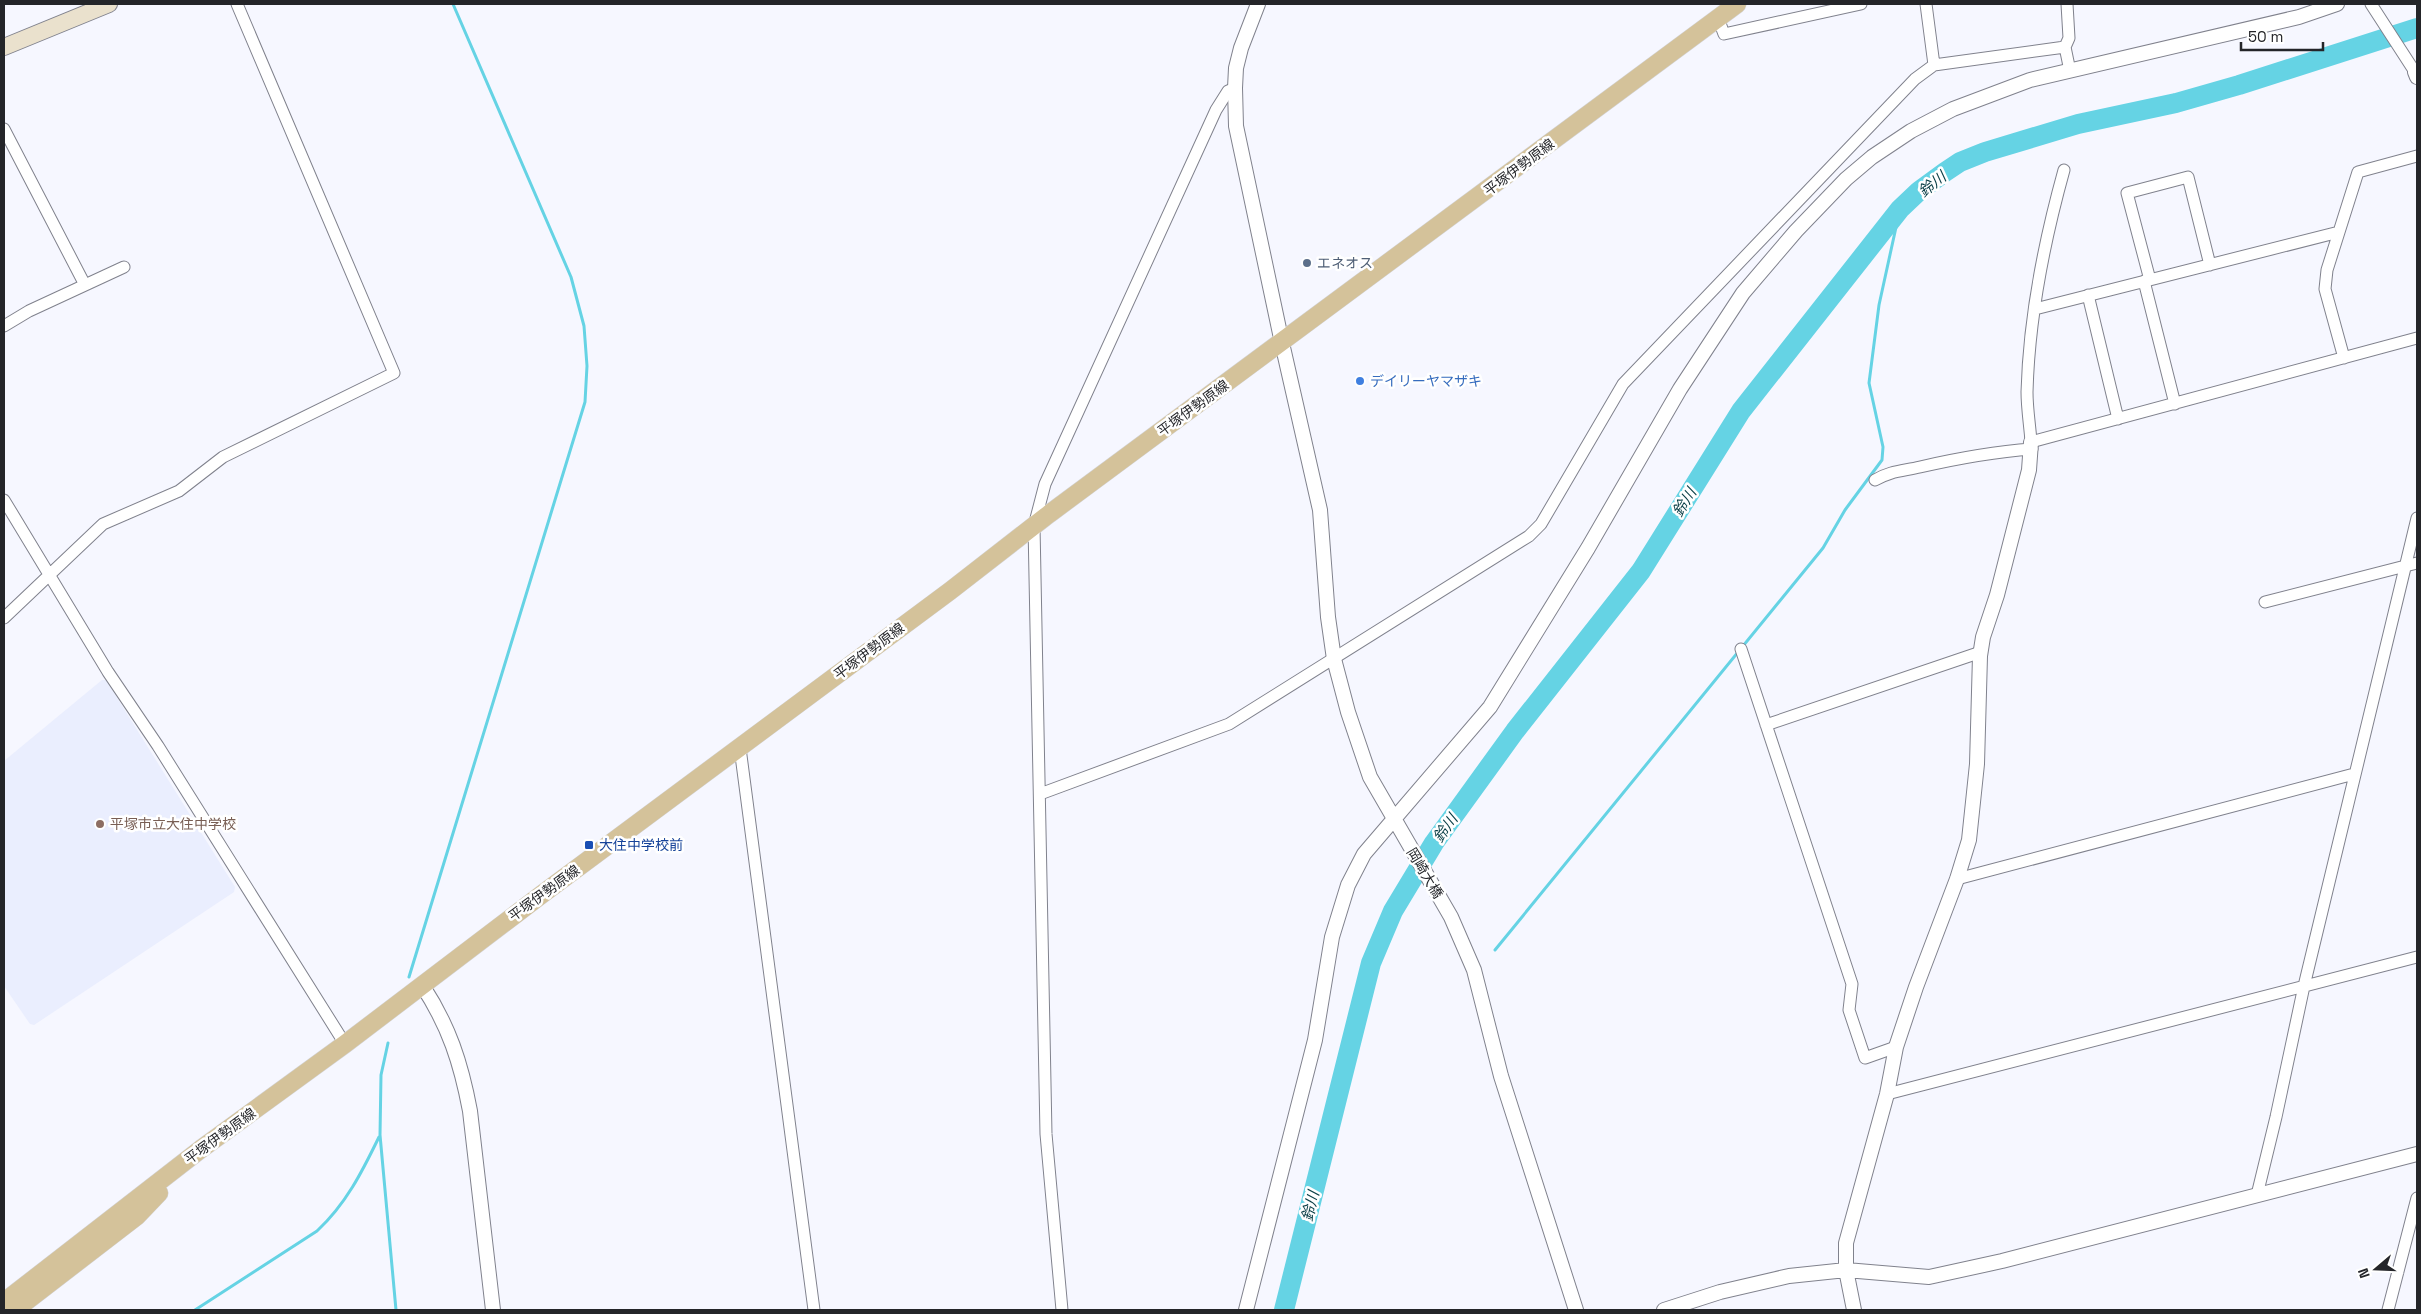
<svg xmlns="http://www.w3.org/2000/svg" width="2421" height="1314" font-family="'Space Grotesk','Noto Sans JP',sans-serif">
  <style>
    .built { fill: #eaeefe }
    .lines { fill: none; stroke-linecap: round; stroke-linejoin: round }
    .stream { stroke: #65d3e4; stroke-width: 3 }
    .river { stroke: #65d3e4; stroke-width: 20 }
    .minor-casing { stroke: #80828d; stroke-width: 13 }
    .tertiary-casing { stroke: #80828d; stroke-width: 16 }
    .secondary-casing { stroke: #80828d; stroke-width: 18 }
    .primary-casing { stroke: #d3d3d4; stroke-width: 19 }
    .minor { stroke: #fff; stroke-width: 11 }
    .tertiary { stroke: #fff; stroke-width: 14 }
    .secondary { stroke: #eae1cd; stroke-width: 16 }
    .primary { stroke: #d4c29a; stroke-width: 18 }
    .service-dot { fill: #5c6f8a; stroke: #fff; stroke-width: 2 }
    .shop-dot { fill: #3f7fe0; stroke: #fff; stroke-width: 2 }
    .education-dot { fill: #8d6e63; stroke: #fff; stroke-width: 2 }
    .transit-dot { fill: #1a4fb4; stroke: #fff; stroke-width: 2 }
    .labels { text-anchor: middle; dominant-baseline: central; stroke-width: 5; stroke-linejoin: round; paint-order: stroke }
    .street-label { font-size: 14px; fill: #242529; stroke: #fff }
    .service-label { font-size: 14px; fill: #4e5e75; stroke: #fff; text-anchor: start }
    .shop-label { font-size: 14px; fill: #366cbe; stroke: #fff; text-anchor: start }
    .education-label { font-size: 14px; fill: #785e54; stroke: #fff; text-anchor: start }
    .transit-label { font-size: 14px; fill: #164399; stroke: #fff; text-anchor: start }
    .water-label { font-size: 15px; font-style: italic; fill: #073c44; stroke: #fff }
  </style>
  <rect width="100%" height="100%" fill="#f6f7ff"/>
  <path class="built" d="M102,680h4l129,207 -1,5 -200,133 -4,-1 -26,-38v-225z"/>
  <g class="lines">
    <path class="stream" d="M1495,950l328,-402 22,-38 37,-50 1,-13 -14,-64 10,-78 21,-96
      M409,977l176,-575 2,-36 -3,-40 -13,-49 -118,-273
      M388,1043l-7,32 -1,60 16,175
      M195,1310l122,-79c29,-27 45,-59 62,-94"/>
    <path class="river" d="M1284,1310l87,-347 22,-52 41,-68 81,-112 126,-160 100,-160 159,-202 19,-18 26,-19 15,-10 25,-10 93,-28 98,-21 63,-18 178,-57"/>
    <g class="minor-casing">
      <path id="minor" d="M1926,4l8,61
        M2371,4l44,68
        M1718,18l6,16 137,-30
        M2065,47l4,-9 -2,-34
        M4,129l81,156
        M2064,170c-20,72 -35,147 -37,222 0,17 3,34 4,50l386,-104
        M2150,280l-23,-87 61,-16 22,88
        M2144,281l31,123
        M2088,295l30,124
        M2035,309l304,-77
        M4,326l25,-15 95,-44
        M2344,358l-19,-69 2,-19 31,-98 59,-16
        M1875,480c15,-9 28,-9 45,-13 39,-9 71,-15 112,-18
        M4,500l104,172 50,74 187,298
        M2265,602l152,-39
        M4,618l99,-94 76,-33 44,-34 171,-84 -157,-369
        M1741,649l111,335 -3,26 16,48 31,-11
        M1766,725l215,-73
        M740,748l74,562
        M1040,794l189,-70 300,-188 12,-12 82,-140 292,-305 19,-14 131,-18 5,24
        M1957,879l397,-105
        M1887,1094l530,-137
        M2257,1195l19,-78 28,-131 113,-468
        M1062,1310l-16,-176 -12,-608 11,-42 171,-374 12,-19 7,-3
        M2388,1310l29,-112"/>
    </g>
    <g class="tertiary-casing">
      <path id="tertiary" d="M1258,4l-17,44 -5,20 -1,20 1,38 46,217 38,167 8,107 6,42 14,53 22,65 81,140 23,53 27,106 75,234
        M2415,72l2,5
        M422,985c27,41 39,78 48,126l23,199
        M1246,1310l69,-270 17,-103 16,-52 16,-31 126,-147 98,-159 92,-159 63,-96 53,-62 50,-52 26,-22 39,-26 42,-22 77,-29 269,-63 38,-13
        M1664,1310l56,-18 69,-16 57,-6 83,7 73,-16 415,-107
        M1854,1310l-8,-40v-27l41,-149 9,-47 20,-60 41,-108 12,-39 8,-76 3,-108 3,-19 14,-42 32,-125 2,-28"/>
    </g>
    <g class="secondary-casing">
      <path id="secondary" d="M4,47l105,-43"/>
    </g>
    <g class="primary-casing">
      <path id="primary" d="M4,1302l197,-153 144,-105 196,-149 409,-304 99,-77 688,-510
        M15,1310l122,-94 22,-23"/>
    </g>
    <use href="#minor" class="minor"/>
    <use href="#tertiary" class="tertiary"/>
    <use href="#secondary" class="secondary"/>
    <use href="#primary" class="primary"/>
  </g>
  <circle class="service-dot" cx="1307" cy="263" r="5"/>
  <circle class="shop-dot" cx="1360" cy="381" r="5"/>
  <circle class="education-dot" cx="100" cy="824" r="5"/>
  <rect class="transit-dot" x="584" y="840" width="10" height="10" rx="2.5"/>
  <g class="labels">
    <g class="street-label">
      <text transform="translate(1519 167) rotate(-37)">平塚伊勢原線</text>
      <text transform="translate(1193 408) rotate(-36)">平塚伊勢原線</text>
      <text transform="translate(869 651) rotate(-37)">平塚伊勢原線</text>
      <text transform="translate(1425 873) rotate(59)">岡崎大橋</text>
      <text transform="translate(544 893) rotate(-36)">平塚伊勢原線</text>
      <text transform="translate(220 1136) rotate(-36)">平塚伊勢原線</text>
    </g>
    <g class="service-label">
      <text x="1317" y="263">エネオス</text>
    </g>
    <g class="shop-label">
      <text x="1370" y="381">デイリーヤマザキ</text>
    </g>
    <g class="education-label">
      <text x="110" y="824">平塚市立大住中学校</text>
    </g>
    <g class="transit-label">
      <text x="599" y="845">大住中学校前</text>
    </g>
    <g class="water-label">
      <text transform="translate(1932 184) rotate(-39)">鈴川</text>
      <text transform="translate(1684 502) rotate(-58)">鈴川</text>
      <text transform="translate(1445 828) rotate(-55)">鈴川</text>
      <text transform="translate(1310 1206) rotate(-76)">鈴川</text>
    </g>
  </g>
  <rect width="2421" height="1314" fill="none" stroke="#242529" stroke-width="10"/>
  <g transform="translate(2376 1269) rotate(251)" stroke="#ffffff" stroke-width="4" paint-order="stroke">
  <path d="M0-4L9 19L0 12L-9 19Z" fill="#242529"/>
  <text y="-8" font-size="14" font-weight="bold" text-anchor="middle" fill="#242529">N</text>
  </g>
  <path d="M2241 42v8h82v-8" fill="none" stroke="#242529" stroke-width="2.5"/>
  <text x="2248" y="42" font-size="15" fill="#242529" stroke="#ffffff" stroke-width="4" paint-order="stroke">50 m</text>
</svg>
